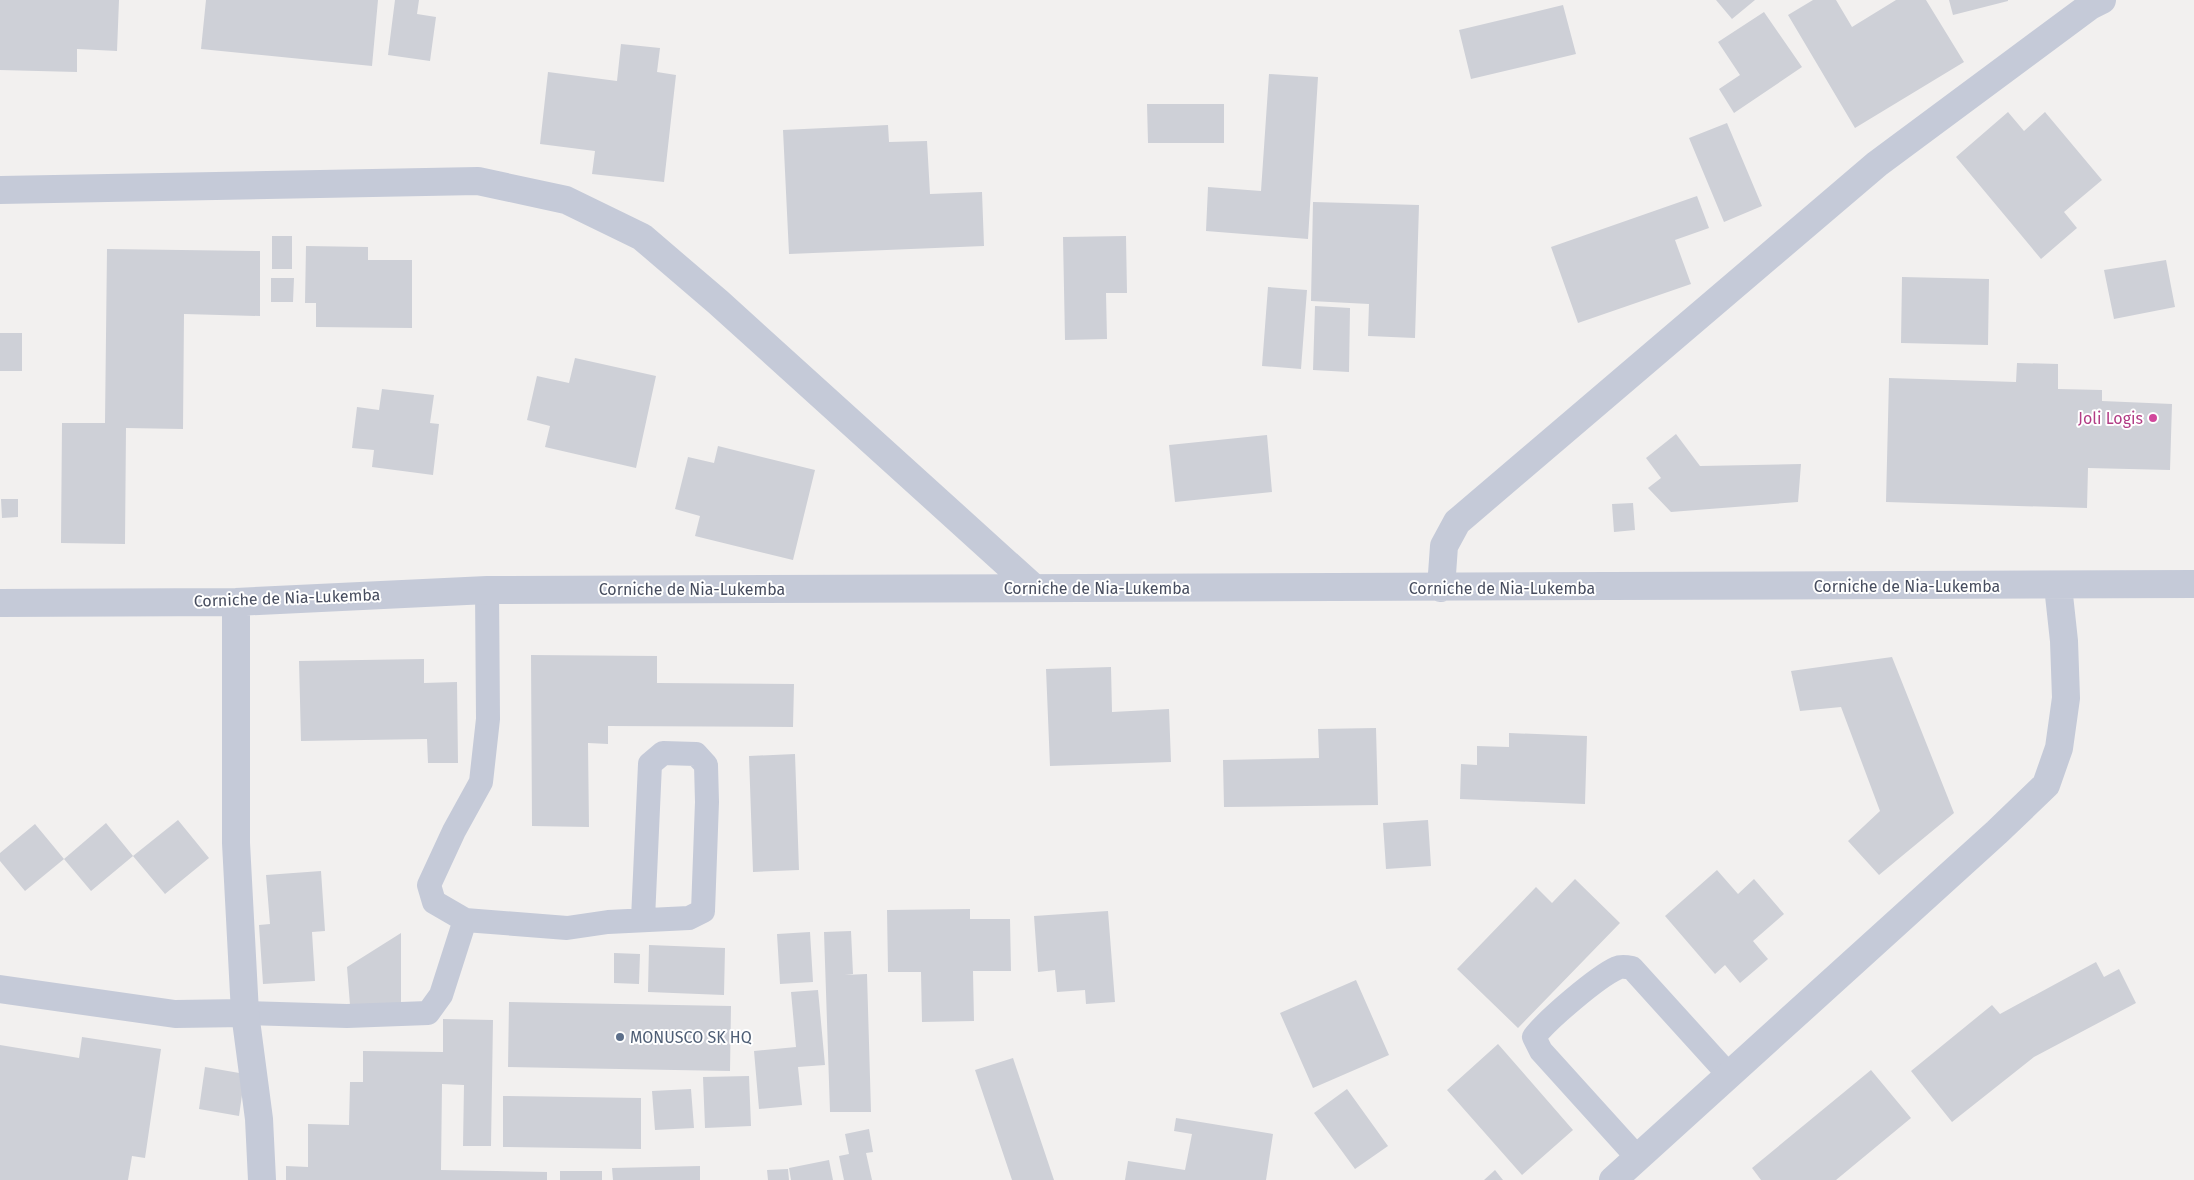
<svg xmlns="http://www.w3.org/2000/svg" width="2194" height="1180" font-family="'Fira Sans',sans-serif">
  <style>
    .building { fill: #ced0d7 }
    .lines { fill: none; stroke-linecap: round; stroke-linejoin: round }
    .service { stroke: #c5cad8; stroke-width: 24 }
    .minor { stroke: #c5cad8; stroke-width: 28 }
    .hotel-dot { fill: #d1479c; stroke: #fff; stroke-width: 2 }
    .service-dot { fill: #5c6f8a; stroke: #fff; stroke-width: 2 }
    .labels { text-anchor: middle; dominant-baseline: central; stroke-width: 4; stroke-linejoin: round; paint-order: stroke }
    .hotel-label { font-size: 16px; fill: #b23c85; stroke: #fff; text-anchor: end }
    .street-label { font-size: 16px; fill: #464c5e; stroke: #fff }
    .service-label { font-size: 16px; fill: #4e5e75; stroke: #fff; text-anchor: start }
  </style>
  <rect width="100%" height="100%" fill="#f2f0ef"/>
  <path class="building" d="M0,0h119l-2,51 -40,-2v23l-77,-2z
    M206,0h172l-6,66 -171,-17z
    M395,0h24l-2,14 19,3 -6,44 -42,-6z
    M1716,0h39l-23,19z
    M1813,0h23l16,27 44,-27h30l38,62 -109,66 -67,-113z
    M1949,0h59v1l-55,14z
    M1563,5l13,49 -105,25 -12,-49z
    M1764,12l38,55 -68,46 -15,-24 21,-14 -22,-33z
    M621,44l39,4 -3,24 19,3 -12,107 -72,-8 3,-23 -55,-7 8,-72 69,9z
    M1269,74l49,3 -10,162 -102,-8 2,-44 53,4z
    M1147,104h77v39h-76z
    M2008,112l16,19 21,-19 57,68 -38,32 13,16 -36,31 -85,-102z
    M1727,123l35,83 -38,16 -35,-84z
    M888,125l1,17 38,-1 3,53 52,-2 2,54 -195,8 -6,-124z
    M1697,196l12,32 -34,12 16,44 -113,39 -27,-76z
    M1313,202l106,3 -4,133 -47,-2 1,-32 -58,-3z
    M272,236h20v33h-20z
    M1126,236l1,57h-21l1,46 -42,1 -2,-103z
    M306,246l62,1v13h44v68l-96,-1v-24h-11z
    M107,249l153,2v65l-76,-2 -1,115 -57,-1 -1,116 -64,-1 1,-120h43z
    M2166,260l9,47 -61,12 -10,-49z
    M1902,277l87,2 -1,66 -87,-2z
    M271,278h23l-1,24h-22z
    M1268,287l39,3 -6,79 -39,-3z
    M1315,306l35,2 -1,64 -36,-2z
    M0,333h22v38h-22z
    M575,358l81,18 -20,92 -91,-21 5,-21 -23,-6 10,-44 32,7z
    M2017,363l41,1v25l44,1v11l70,3 -2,66 -82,-2 -1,40 -201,-6 3,-124 127,4z
    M382,389l52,6 -4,28 9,1 -6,51 -61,-8 2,-17 -22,-2 5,-41 22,3z
    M1676,434l24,32 101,-2 -3,38 -127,10 -23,-24 13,-10 -15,-20z
    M1267,435l5,57 -97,10 -6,-57z
    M718,446l97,24 -22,90 -98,-24 5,-20 -25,-7 13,-52 26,6z
    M1,499h17v18l-16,1z
    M1633,503l2,27 -21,2 -2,-28z
    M531,655l126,1v27l137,1 -1,43 -185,-1v18l-20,-1 1,84 -57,-1z
    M1892,657l62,156 -75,62 -31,-34 32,-30 -39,-104 -41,4 -9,-40z
    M424,659v24l33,-1 1,81h-30l-1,-24 -126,2 -2,-80z
    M1111,667l1,45 57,-3 2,53 -121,4 -4,-97z
    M1376,728l2,77 -154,2 -1,-47 96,-2 -1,-29z
    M1509,733l78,3 -2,68 -125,-5 1,-35 16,1v-19l32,1z
    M795,754l4,116 -46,2 -4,-116z
    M178,820l31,38 -44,36 -32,-38z
    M1428,820l3,46 -45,3 -3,-46z
    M106,823l27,33 -42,35 -27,-32 -39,32 -25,-30v-8l35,-29 29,35z
    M1717,870l21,24 16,-15 30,35 -31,27 15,18 -28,24 -15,-18 -10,9 -50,-58z
    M321,871l4,60 -13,1 3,49 -52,3 -4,-59 11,-1 -4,-49z
    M1575,879l45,44 -102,105 -61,-59 79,-82 16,16z
    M970,909v10h40l1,52h-38l1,50 -52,1 -1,-50h-33l-1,-62z
    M1108,911l7,91 -29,2 -1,-14 -28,2 -2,-22 -17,2 -4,-56z
    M851,931l2,43 -8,1 22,-1 4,138h-41l-6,-180z
    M810,932l3,50 -33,2 -3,-50z
    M401,933v71l-51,1 -3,-38z
    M649,945l76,3 -1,47 -76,-3z
    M614,953l26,1 -1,30 -25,-1z
    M2096,962l8,15 15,-8 17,34 -102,54 -82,65 -41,-51 81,-66 8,9z
    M1356,980l33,75 -76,33 -33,-75z
    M818,990l7,75 -27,2 4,38 -43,4 -5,-58 42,-4 -5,-55z
    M509,1002l222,4 -1,65 -222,-4z
    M443,1019l50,1 -2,126h-28l1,-61 -22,-1 -1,86 106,2v8h-261v-14l22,1v-43l41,1 1,-43h13v-31l80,1z
    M82,1037l79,12 -16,109 -13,-2 -4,24h-128v-135l79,13z
    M1498,1044l75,86 -51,45 -75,-85z
    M1013,1058l41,122h-42l-37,-110z
    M205,1067l40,7 -6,42 -40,-7z
    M1871,1070l40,48 -75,62h-75l-9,-12z
    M749,1076l2,50 -46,2 -2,-51z
    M691,1089l3,39 -39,2 -3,-39z
    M1347,1089l41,57 -33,23 -41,-56z
    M503,1096l138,2v51l-138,-2z
    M1176,1118l97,16 -7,46h-141l3,-19 57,9 7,-36 -18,-3z
    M869,1129l4,23 -7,1 6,27h-28l-5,-24 10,-2 -4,-20z
    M829,1160l4,20h-42l-2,-12z
    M700,1166v14h-87l-1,-12z
    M788,1169l1,11h-21l-1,-10z
    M1495,1170l8,10h-19z
    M560,1171h42v9h-42z"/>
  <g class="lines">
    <path class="service" d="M487,590l1,129 -7,63 -27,49 -25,54 5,17 31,18 102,8 41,-6 81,-4 14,-7 4,-109 -1,-37 -10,-11 -33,-1 -13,11 -7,155
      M245,1013l102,3 81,-3 13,-18 24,-75
      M1637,1157l-96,-106 -7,-14c13,-17 63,-60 83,-69 4,-2 10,-1 15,0l97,107"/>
    <path class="minor" d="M0,190l478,-9 88,19 76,37 76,65 316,286
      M1441,588l3,-42 13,-24 420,-358 213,-158 12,-6
      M236,602v241l9,170 14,106 3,61
      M0,603l236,-1 251,-12 1707,-6
      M0,989l175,25 70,-1
      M1613,1180l384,-348 49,-47 13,-37 7,-50 -2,-57 -6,-55"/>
  </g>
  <circle class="hotel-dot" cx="2153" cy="418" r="5"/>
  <circle class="service-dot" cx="620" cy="1037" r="5"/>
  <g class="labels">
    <g class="hotel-label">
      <text x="2143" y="418">Joli Logis</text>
    </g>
    <g class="street-label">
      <text x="1907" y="586">Corniche de Nia-Lukemba</text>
      <text x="1097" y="588">Corniche de Nia-Lukemba</text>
      <text x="1502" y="588">Corniche de Nia-Lukemba</text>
      <text x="692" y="589">Corniche de Nia-Lukemba</text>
      <text transform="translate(287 598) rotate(-2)">Corniche de Nia-Lukemba</text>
    </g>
    <g class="service-label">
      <text x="630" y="1037">MONUSCO SK HQ</text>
    </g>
  </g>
</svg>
